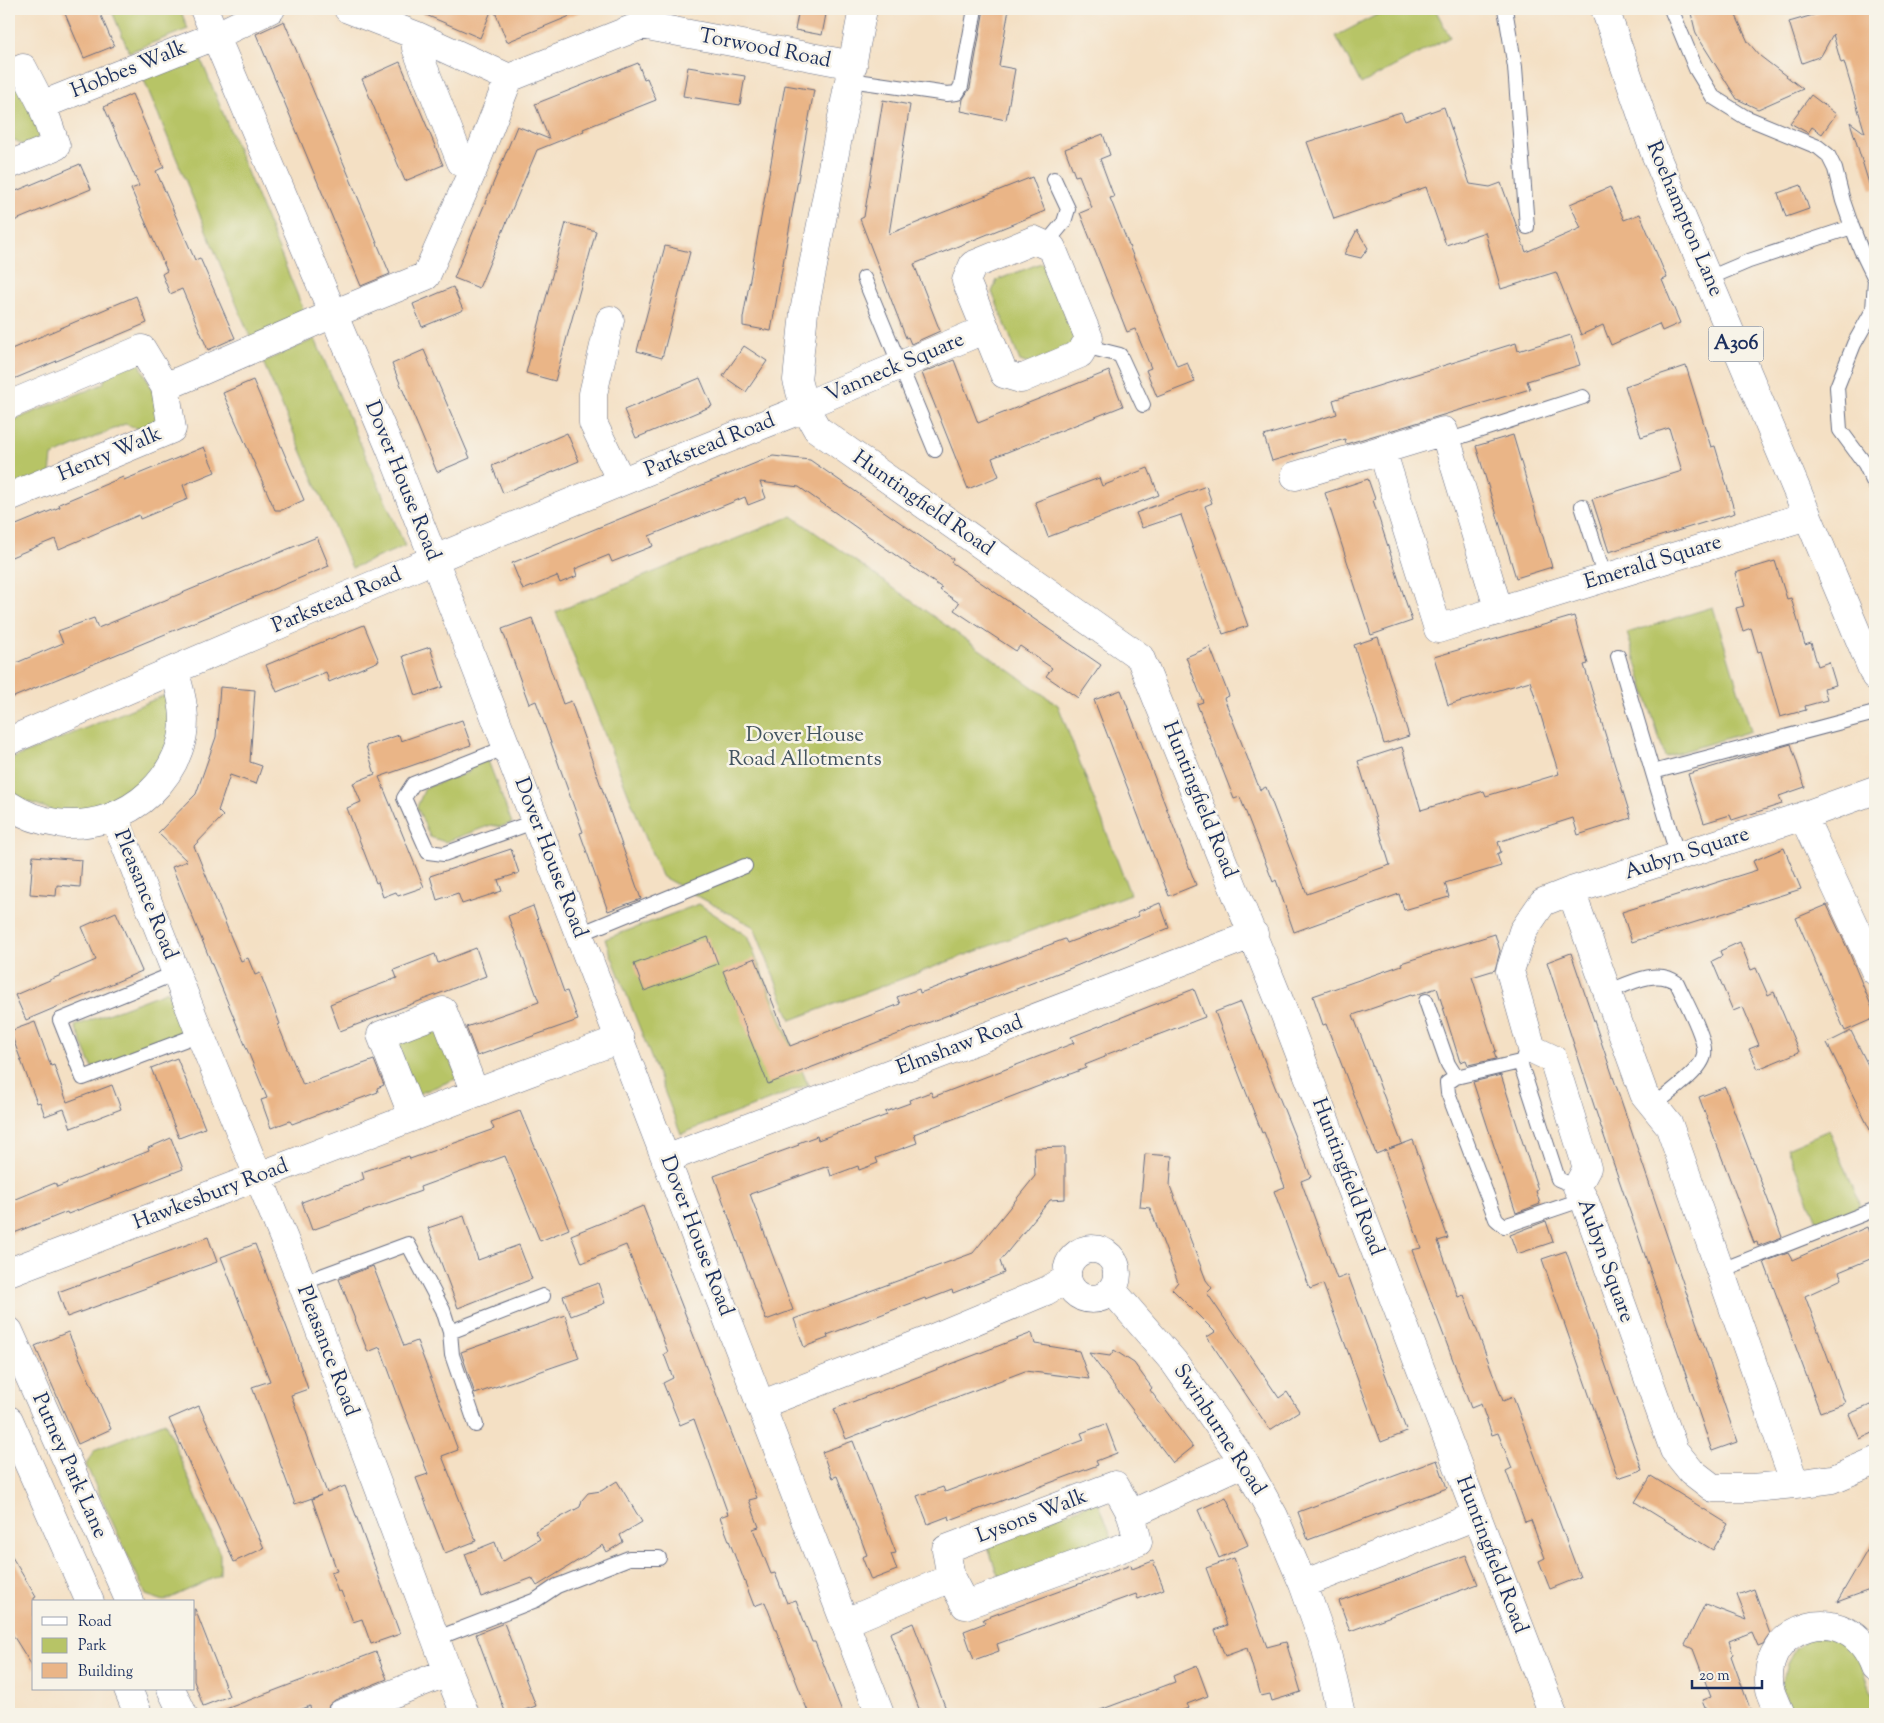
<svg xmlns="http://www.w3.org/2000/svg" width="1884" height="1723" font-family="'Sorts Mill Goudy',serif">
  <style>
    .green { fill: #b7c466; stroke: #697a62 }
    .building { fill: #eab587 }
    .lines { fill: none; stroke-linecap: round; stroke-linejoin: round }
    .lane-casing { stroke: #676d82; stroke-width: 16 }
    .street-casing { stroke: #676d82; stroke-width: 29 }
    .secondary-casing { stroke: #676d82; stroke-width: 29 }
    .highway-casing { stroke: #676d82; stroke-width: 29 }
    .lane { stroke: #fff; stroke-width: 14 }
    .street { stroke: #fff; stroke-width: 28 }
    .secondary { stroke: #fff; stroke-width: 28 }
    .highway { stroke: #fff; stroke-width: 28 }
    .labels { text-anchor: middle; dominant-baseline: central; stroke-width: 5; stroke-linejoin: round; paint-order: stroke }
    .shield { fill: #f7f3e8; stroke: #5d6a87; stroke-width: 1 }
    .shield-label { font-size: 20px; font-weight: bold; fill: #1b2f5e }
    .street-label { font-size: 21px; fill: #1b2f5e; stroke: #f7f3e8 }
    .park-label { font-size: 21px; fill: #425460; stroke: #f7f3e8 }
  </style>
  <rect width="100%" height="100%" fill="#f7f3e8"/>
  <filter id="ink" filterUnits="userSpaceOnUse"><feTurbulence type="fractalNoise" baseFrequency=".02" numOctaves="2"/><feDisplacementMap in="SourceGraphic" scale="10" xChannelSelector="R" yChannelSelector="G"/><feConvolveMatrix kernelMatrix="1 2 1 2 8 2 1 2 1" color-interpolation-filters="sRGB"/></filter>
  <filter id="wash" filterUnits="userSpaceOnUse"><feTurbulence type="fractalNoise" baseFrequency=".0096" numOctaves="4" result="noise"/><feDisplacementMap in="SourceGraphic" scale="20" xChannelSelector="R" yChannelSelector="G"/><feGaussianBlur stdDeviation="1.12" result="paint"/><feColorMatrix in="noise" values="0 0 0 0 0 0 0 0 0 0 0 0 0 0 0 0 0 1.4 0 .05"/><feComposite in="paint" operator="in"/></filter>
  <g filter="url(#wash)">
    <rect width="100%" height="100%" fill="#f4e0c4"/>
    <path class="green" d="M111,9h69l8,20 -59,23z
      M1388,9h47l15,28 -89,47 -25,-48z
      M198,52l108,264 -55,23 -109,-264z
      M9,79h5l27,53 -11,18 -15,-10 -6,3z
      M1041,263l11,5 27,68 -6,11 -44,17 -9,-3 -28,-69 5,-12z
      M315,339l90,207 -53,22 -89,-206z
      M140,364l23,49 -12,20 -26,-9 -73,32 -2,18 -41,18v-70l94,-38 5,-15z
      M792,516l266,189 72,189 -339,126 -37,-93 -93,-51 -105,-264z
      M1713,607l38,124 -86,26 -38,-124z
      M170,693l3,33 -14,40 -24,24 -39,22 -34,2 -46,-17 -7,-7v-30z
      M487,758l25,65 -12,4 -9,-2 -46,17 -15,-5 -13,-30 8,-19 44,-16 3,-8z
      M699,904l48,32 61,149 -127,49 -76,-195z
      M168,991l16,42 -91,36 -18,-43z
      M435,1025l23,53 -40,16 -23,-53z
      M1829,1130l32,76 -43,17 -31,-75z
      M165,1422l55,132v21l-56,26 -18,-6 -60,-130 8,-15z
      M1098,1501l17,45 -113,41 -16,-45z
      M1827,1637l20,6 12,16 16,42v13h-83l-11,-28 6,-23 8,-15 13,-9z"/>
    <g id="blocks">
      <path class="building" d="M63,9h35l16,37 -30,12z
        M412,9h80l-12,29z
        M494,9h93l-80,33z
        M799,9h28l-5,26 -27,-5z
        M984,9h25l-10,57 16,3 -9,51 -45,-9 2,-12 7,-11z
        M1690,9h43l15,33 12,14 43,33 -45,20 -21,-10 -41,-65z
        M1826,9h49v180l-4,1 -21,-68 15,11 -21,-71 -3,1 -8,-29 -12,22 -19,7 -13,-41 38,-11z
        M284,21l106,253 -29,12 -105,-252z
        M400,62l43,103 -38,16 -43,-102z
        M638,63l6,16 3,-1 9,22 -73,29 1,2 -47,19 -58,138 -25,-10 63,-152 32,13 -14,-35z
        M688,67l57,9 -5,29 -57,-9z
        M785,85l29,5 -43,241 -28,-5v-8z
        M132,94l32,73 -8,4 39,89 5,-2 35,80 -27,12 -26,-61 -12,5 -8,-20 5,-3 -36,-82 8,-3 -35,-79z
        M1811,95l25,19 -14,20 -10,-7 -4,6 -18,-10z
        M883,100l27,5 -21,129 143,-57 13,34 -131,53 26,67 -29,13 -3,-7 -2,1 -46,-119 4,-2z
        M1444,107l26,77 20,3 11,-4 25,69 55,-24 -11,-24 40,-17 14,33 16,-6 27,64 -5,2 18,43 -18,8 -3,-7 -48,21 -8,-20 -22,10 -25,-63 -55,17 -16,-57 -39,13 -20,-58 -92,32 -27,-77 94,-30 4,9z
        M1103,134l7,21 -10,4 14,38 -4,1 67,168 10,-4 8,20 -38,15 -11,-27 5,-2 -16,-39 -8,3 -47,-119 12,-5 -13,-33 -4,1 -10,-27z
        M80,164l11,25 -82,34v-29z
        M1801,185l8,24 -23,8 -8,-24z
        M566,223l30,8 -41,150 -29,-8z
        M1357,230l11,18 -7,10 -17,-4z
        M665,246l25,6 -28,106 -25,-7z
        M453,287l10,23 -41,17 -9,-23z
        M136,296l11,27 -138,58v-31z
        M1571,335l9,30 -53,16 3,8 -184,55 -1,-5 -73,22 -8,-25 73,-22 -4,-14 183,-57 2,8z
        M744,346l23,15 -21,31 -23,-16z
        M424,350l46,108 -33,14 -45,-108z
        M954,360l24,63 131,-52 14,35 -131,52 7,18 -31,13 -46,-116z
        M1686,366l25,81 4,-1 20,67 -126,39 -17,-53 90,-28 -13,-43 -28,9 -16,-51z
        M700,378l12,28 -76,32 -12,-28z
        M253,380l51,120 -22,10h-7l-52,-117z
        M567,433l12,28 -76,32 -11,-27z
        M1513,435l39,132 -36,11 -40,-132z
        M204,447l11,25 -32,13 5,14 -48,20 -1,-4 -80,34 -4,-10 -46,19v-30l51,-21 -1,-3 64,-27 1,3z
        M773,456l37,4 143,99 -2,3 150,103 -23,33 -32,-22 6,-8 -32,-22 -4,5 -62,-41 5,-7 -19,-13 2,-2 -143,-101 -39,-5 6,16 -18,7 -3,-8 -96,39 4,10 -41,16 -3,-7 -34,14 2,7 -17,7 -3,-7 -34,14 -11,-27z
        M1148,468l11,27 -111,42 -13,-35 64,-24 3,8z
        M1368,479l7,20 -2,1 39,121 -41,14 -46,-142z
        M1206,486l6,17 -7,3 43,120 -25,8 -42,-119 -39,13 -6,-15z
        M317,537l12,29 -320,133v-33l54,-23 -5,-12 36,-13 4,10z
        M1775,561l12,38 4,-1 14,47 6,-2 7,23 11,-4 7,23 -12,3 3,12 -22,6 1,4 -26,7 -19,-66 -3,1 -7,-24 -8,3 -7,-23 8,-2 -9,-33z
        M1574,616l14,48 -4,1 47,153 -53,17 -5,-17 -75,24 3,10 -4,2 4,12 -56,17 4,14 -45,13 -5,-16 -105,38 -18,-52 -3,2 -33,-85 -6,2 -37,-95 6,-2 -17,-45 24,-10 19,49 -5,2 36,92 6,-3 41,107 83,-29 -32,-104 44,-14 19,63 63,-19 2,5 73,-22 -29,-93 -82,24 -14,-48z
        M532,618l31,86 8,-3 70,198 -33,12 -28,-78 3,-1 -47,-131 -7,3 -27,-75z
        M364,625l15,36 -50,21 -3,-10 -49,20 -11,-27z
        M1378,637l31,99 -25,8 -30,-99z
        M430,647l13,40 -27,9 -13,-40z
        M220,687l35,3 -5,72 12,4 -6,18 -26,-9 -12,36 5,5 -29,30 37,91 10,24 7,-3 7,17 5,-2 20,51 -2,1 25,60 71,-25 10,25 -7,3 1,4 -86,32 -2,-3 -19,7 -10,-28 6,-2 -95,-231 15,-6 -29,-28 38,-39 20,-57z
        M1121,690l75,195 -27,11 -75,-196z
        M462,720l9,25 -92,32 45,110 -26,9 -2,-4 -13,5 -5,-15 -2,1 -29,-75 14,-6 -8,-19 22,-9 -9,-28 33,-11 2,6z
        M1791,744l14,43 -26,9 3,8 -50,16 -2,-5 -26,8 -16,-49z
        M1784,848l17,41 -169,53 -10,-30 135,-42 -4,-9z
        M511,849l8,24 -21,7 4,11 -40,13 -4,-11 -21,7 -7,-24z
        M33,856l49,4 -2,27 -23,-2 -1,11 -26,-2z
        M1160,903l9,25 -98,40 -303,116 -45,-113 32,-13 35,88 110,-42 -3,-7 22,-8 1,4 145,-54 2,4 72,-27 -2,-4z
        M1827,905l22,47 26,63v3l-30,13 -49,-113z
        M533,906l31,86 3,-1 11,29 -101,36 -11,-29 73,-25 -31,-86z
        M116,912l26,59 -116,49 -11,-25 81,-35 -14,-33z
        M1495,934l5,17 -5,19 -23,7 24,74 -2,1 2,7 -28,6 -2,-5 -6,2 -23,-74 -25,8 -1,-1 -58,20 49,129 -13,5 24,-9 35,98 -10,3 20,56 6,-2 39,106 10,-4 67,180 -30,12 -11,-28 6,-3 -14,-38 -6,2 -19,-51 6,-3 -14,-35 -6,2 -11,-31 -10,4 -41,-109 -18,-49 9,-2 -35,-98 -10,4 -50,-130 -3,1 -10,-29 89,-31 -1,-2z
        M708,937l10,27 -74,27 -10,-27z
        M1740,942l11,28 5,-2 12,27 6,-3 25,60 -41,17 -9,-20 10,-4 -16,-38 -10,4 -21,-50 10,-5 -2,-5z
        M476,948l10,28 -146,55 -10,-27 67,-26 -3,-8 41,-16 3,9z
        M1571,953l166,489 -25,9 -109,-318 -56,-171z
        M1194,989l11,28 -100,38v2l-20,8 1,3 -172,66 3,9 -41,15 2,5 -19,7 -1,-4 -27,10 -3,-10 -78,28 43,116 -27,10 -52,-144 85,-31 -1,-2 19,-7 1,4 69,-25 -2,-3 25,-9 -1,-3 22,-8 2,5 141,-54 -3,-6z
        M1241,1002l70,175 -10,4 36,98 11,-4 59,157 -26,10 -58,-158 -13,5 -36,-98 11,-4 -21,-55 -2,1 -47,-121z
        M35,1022l16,44 3,-1 13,37 45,-17 9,24 -50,19 -7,-19 -19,7 -5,-14 -3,1 -27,-72z
        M1851,1031l24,48v61l-48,-97z
        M177,1058l28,70 -26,10 -28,-70z
        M1501,1075l37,115 -2,1 4,13 -24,9 -43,-131z
        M1725,1087l57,150 -24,9 -1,-4 -3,1 -55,-146z
        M520,1111l49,118 -29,12 -35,-85 -85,31 1,4 -109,39 -10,-28 62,-23 -2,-7 47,-16 1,3 84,-30 -3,-7z
        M171,1138l12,31 -115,45 -1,-2 -58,23v-33l46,-19 2,4 92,-36 -1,-3z
        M1065,1147v52l-15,1 -50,61 4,12 -51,20 -1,-3 -26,10 -1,-2 -98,37 1,3 -24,9 -10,-28 179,-66 62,-77 -1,-28z
        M1145,1154l27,2 -2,30 36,94 6,8 -5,5 72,105 8,-6 12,19 -29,19 -63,-93 8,-5 -43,-43 6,-7 -28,-74 -10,-1z
        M643,1206l114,292 -8,2 10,27 -6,2 18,45 4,-1 12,30 9,-3 16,42h3l28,72h-34l-44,-112 -11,4 -34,-89 8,-3 -34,-95 -14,6 -17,-42 10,-5 -9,-24 4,-2 -42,-107 -44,18 -11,-28z
        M464,1216l14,44 41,-15 13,34 -74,29 -30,-80z
        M1546,1221l7,21 -36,12 -7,-19z
        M1867,1227l2,5 6,-3v28l-36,15 3,7 -37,17 40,107 -25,9 -56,-150 24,-9 4,7z
        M208,1237l9,25 -150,55 -9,-25z
        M255,1244l38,100 15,45 -17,6 36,98 18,-7 55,148 -29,10 -9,-25 -9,3 -12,-31 -3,1 -7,-19 6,-2 -25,-72 9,-4 -26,9 -43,-117 18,-6 -49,-124z
        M1566,1251l76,219 -24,8 -76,-219z
        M373,1266l31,80 13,-5 41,109 -16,6 34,85 -31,12 -29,-75 12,-4 -25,-65 -23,-62 -12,5 -29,-73z
        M598,1283l7,20 -34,13 -8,-20z
        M565,1315l14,43 -104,36 -14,-42z
        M68,1332l43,97 -33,15 -43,-98z
        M1032,1333l3,11 44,7 10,28 -64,-8 -179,68 -12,-30z
        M1114,1350l20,13 18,25 -2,2 43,57 -20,16 -84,-110 21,3z
        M1875,1403v29l-15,7 -11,-25z
        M199,1406l65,142 -30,14 -65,-143z
        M1106,1424l11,29 -21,8 2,4 -148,55 -1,-4 -21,8 -11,-28 26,-9 2,5 139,-52 -3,-7z
        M853,1441l43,112 -5,1 6,16 -26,10 -9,-23 5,-2 -30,-79 -5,2 -10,-26z
        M1437,1460l10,28 -139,52 -10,-28z
        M1651,1476l77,48 -15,26 -78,-48z
        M617,1481l25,41 -22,13 3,7 -16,10 -4,-7 -66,41 -5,-8 -51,19 -16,-43 30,-12 7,20 38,-23 -5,-8 45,-24 2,-7 6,-7 13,-2z
        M1226,1497l22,48 -29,13 -21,-48z
        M1875,1537v51l-38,14z
        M9,1552l27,45 -2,1v71l-25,-40z
        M1466,1555l12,29 -128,47 -11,-30z
        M1234,1558l33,89 19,-5 15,50 -29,9 -2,-7 -9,2 -14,-48 -22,8 -10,-26 12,-5 -21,-57z
        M1153,1561l11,28 -26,10 -2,-5 -139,50 2,7 -25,9 -10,-29 21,-8 -2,-4 148,-54 1,4z
        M1754,1589l16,45 -7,10 -5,2 -6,-14 -23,9 4,13 -2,2 21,58h-43l-6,-14 8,-3 -18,-48 -8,-4 20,-41 42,16 -10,-25z
        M194,1609h1l34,87 -26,10 -9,-25z
        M504,1623l32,83 -23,8h-7l-30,-80z
        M913,1623l33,86 -14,5h-11l-31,-81z
        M376,1652l11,27 -52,21 -6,5 -3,9h-15l-1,-8 -21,8h-70l-1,-2z
        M1197,1666l11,30 -21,8 2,4 -18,6h-76v-2l80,-30 -2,-6z"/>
    </g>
  </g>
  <g filter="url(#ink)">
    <use href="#blocks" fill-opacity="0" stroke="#676d82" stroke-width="1"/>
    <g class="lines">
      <g class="lane-casing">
        <path id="lane" d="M1505,9l10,58 12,160
          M1671,9l25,60 17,28 32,20 73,30 10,8 7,14 8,32 9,26
          M850,80l97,14 10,-1 4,-7 14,-77
          M1045,245l19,-23 4,-13 -14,-30
          M864,278l71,172
          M1709,278l40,-17 103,-34 9,23 14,29 -2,31 -19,34 -17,43 3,43 25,34 10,21
          M1084,346l36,9 23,50
          M1447,441l136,-44
          M1582,506l23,72
          M1618,656l60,201
          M507,747l-94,37 -9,14 24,54 16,2 92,-33
          M1653,772l222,-59
          M580,934l165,-68
          M176,973l-116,47 23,58 117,-44
          M1608,992c20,-8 49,-25 69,-9 7,16 30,56 27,72 -2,16 -38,40 -51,51
          M1426,1001l22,63 8,13
          M1532,1049l-12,13 -64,15 -9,6 1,10 48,126 8,7 80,-27
          M1520,1062l38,117 19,8
          M1719,1271l152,-60
          M302,1283l106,-39 35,66 7,22 2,23 24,70
          M450,1332l93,-36
          M435,1639l101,-39 21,-14 72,-28h30"/>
      </g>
      <g class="street-casing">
        <path id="street" d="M348,9l67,26 1,13 45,114 12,8
          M863,9l-59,303 -7,68 7,26 13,23 323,228 141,348 272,709
          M415,35l94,43
          M9,74l14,-6 19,37 14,41 -47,19
          M509,78l133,-53 211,40
          M42,105l173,-69 56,-27
          M1034,240l18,8 37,90 -9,16 -59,25 -17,-5 -38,-93 7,-16z
          M610,320l-17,74v29l28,58
          M165,387l168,-73 93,-38 47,-106 36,-92
          M9,405l133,-56 23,38 7,42 -163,68
          M1382,450l56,179 369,-113
          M1295,476l149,-45 55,180
          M9,741c259,-112 518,-223 781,-327l14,-8 182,-77
          M9,805c61,41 145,13 170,-56 10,-26 3,-54 -5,-79
          M114,816l86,218 102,249 146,389
          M1803,816l72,155
          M1571,891l73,203 25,31 126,359 -42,4h-40l-22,-17 -17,-21 -90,-251 -7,-12 10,-19 -34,-109 -21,-10 -22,-78 13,-40 20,-29z
          M1571,891l232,-75 72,-26
          M413,1117l-32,-82 62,-24 32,82
          M666,1159l588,-225
          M1067 1274a25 25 0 1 1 50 0a25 25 0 1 1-50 0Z
          M9,1272l516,-198 95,-35
          M1112,1290l62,72 70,100 30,54 29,68 173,-68
          M9,1331l121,271
          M760,1405l166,-64 120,-50 21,-12
          M9,1420l81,182
          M1795,1484l38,-5 42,-18
          M1115,1485l16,29 7,28 -173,63 -14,-27 -5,-29z
          M1131,1514l113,-52
          M1303,1584l23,65 15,65
          M846,1622l105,-44
          M128,1689l10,25
          M171,1689l12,25
          M341,1714l107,-42 17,42
          M1780,1714c-3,-8 -8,-17 -10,-25 -12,-64 79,-94 105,-22"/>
      </g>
      <g class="secondary-casing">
        <path id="secondary" d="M204,9l186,439 44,111 446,1155"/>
      </g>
      <g class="highway-casing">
        <path id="highway" d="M1605,9l49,142 221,525"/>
      </g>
      <use href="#lane" class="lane"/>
      <use href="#street" class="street"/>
      <use href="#secondary" class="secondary"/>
      <use href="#highway" class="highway"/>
    </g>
  </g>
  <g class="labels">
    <rect class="shield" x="1708.5" y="326.5" width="55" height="35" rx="4"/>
    <g class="shield-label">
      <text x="1736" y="344">A306</text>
    </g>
    <g class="street-label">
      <text transform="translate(765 49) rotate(11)">Torwood Road</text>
      <text transform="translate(129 70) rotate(-22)">Hobbes Walk</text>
      <text transform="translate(1684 219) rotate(67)">Roehampton Lane</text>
      <text transform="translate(895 368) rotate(-23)">Vanneck Square</text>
      <text transform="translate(710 446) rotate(-22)">Parkstead Road</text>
      <text transform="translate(110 455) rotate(-23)">Henty Walk</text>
      <text transform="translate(402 481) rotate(68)">Dover House Road</text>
      <text transform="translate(923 504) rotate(35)">Huntingfield Road</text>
      <text transform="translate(1653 563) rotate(-17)">Emerald Square</text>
      <text transform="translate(337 601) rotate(-23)">Parkstead Road</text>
      <text transform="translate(1199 800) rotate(68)">Huntingfield Road</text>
      <text transform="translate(1687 854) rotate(-18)">Aubyn Square</text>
      <text transform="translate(550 858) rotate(69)">Dover House Road</text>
      <text transform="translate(145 895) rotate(68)">Pleasance Road</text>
      <text transform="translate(960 1046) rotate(-21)">Elmshaw Road</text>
      <text transform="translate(1347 1177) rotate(69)">Huntingfield Road</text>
      <text transform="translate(211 1195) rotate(-21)">Hawkesbury Road</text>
      <text transform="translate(696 1236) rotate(69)">Dover House Road</text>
      <text transform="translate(1605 1261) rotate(70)">Aubyn Square</text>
      <text transform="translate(327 1351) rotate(69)">Pleasance Road</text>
      <text transform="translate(1219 1430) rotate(57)">Swinburne Road</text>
      <text transform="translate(69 1466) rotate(66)">Putney Park Lane</text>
      <text transform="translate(1032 1517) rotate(-21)">Lysons Walk</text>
      <text transform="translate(1491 1555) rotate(69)">Huntingfield Road</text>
    </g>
    <g class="park-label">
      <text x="805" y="736">Dover House<tspan x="805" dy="24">Road Allotments</tspan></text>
    </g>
  </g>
  <rect width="1884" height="1723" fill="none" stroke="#f7f3e8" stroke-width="30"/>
  <rect x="32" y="1600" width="162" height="90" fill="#f7f3e8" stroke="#9fa5b1"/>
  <rect x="42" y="1617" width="25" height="8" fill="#ffffff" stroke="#9fa5b1"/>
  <text x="78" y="1626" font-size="15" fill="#1b2f5e">Road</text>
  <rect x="42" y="1638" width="25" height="15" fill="#b7c466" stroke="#9fa5b1"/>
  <text x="78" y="1650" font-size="15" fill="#1b2f5e">Park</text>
  <rect x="42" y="1663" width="25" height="15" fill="#eab587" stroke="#9fa5b1"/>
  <text x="78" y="1676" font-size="15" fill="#1b2f5e">Building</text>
  <path d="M1692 1680v8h70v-8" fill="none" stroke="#1b2f5e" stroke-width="2.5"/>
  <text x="1699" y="1680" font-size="15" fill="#1b2f5e" stroke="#f7f3e8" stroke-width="4" paint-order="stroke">20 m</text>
</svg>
